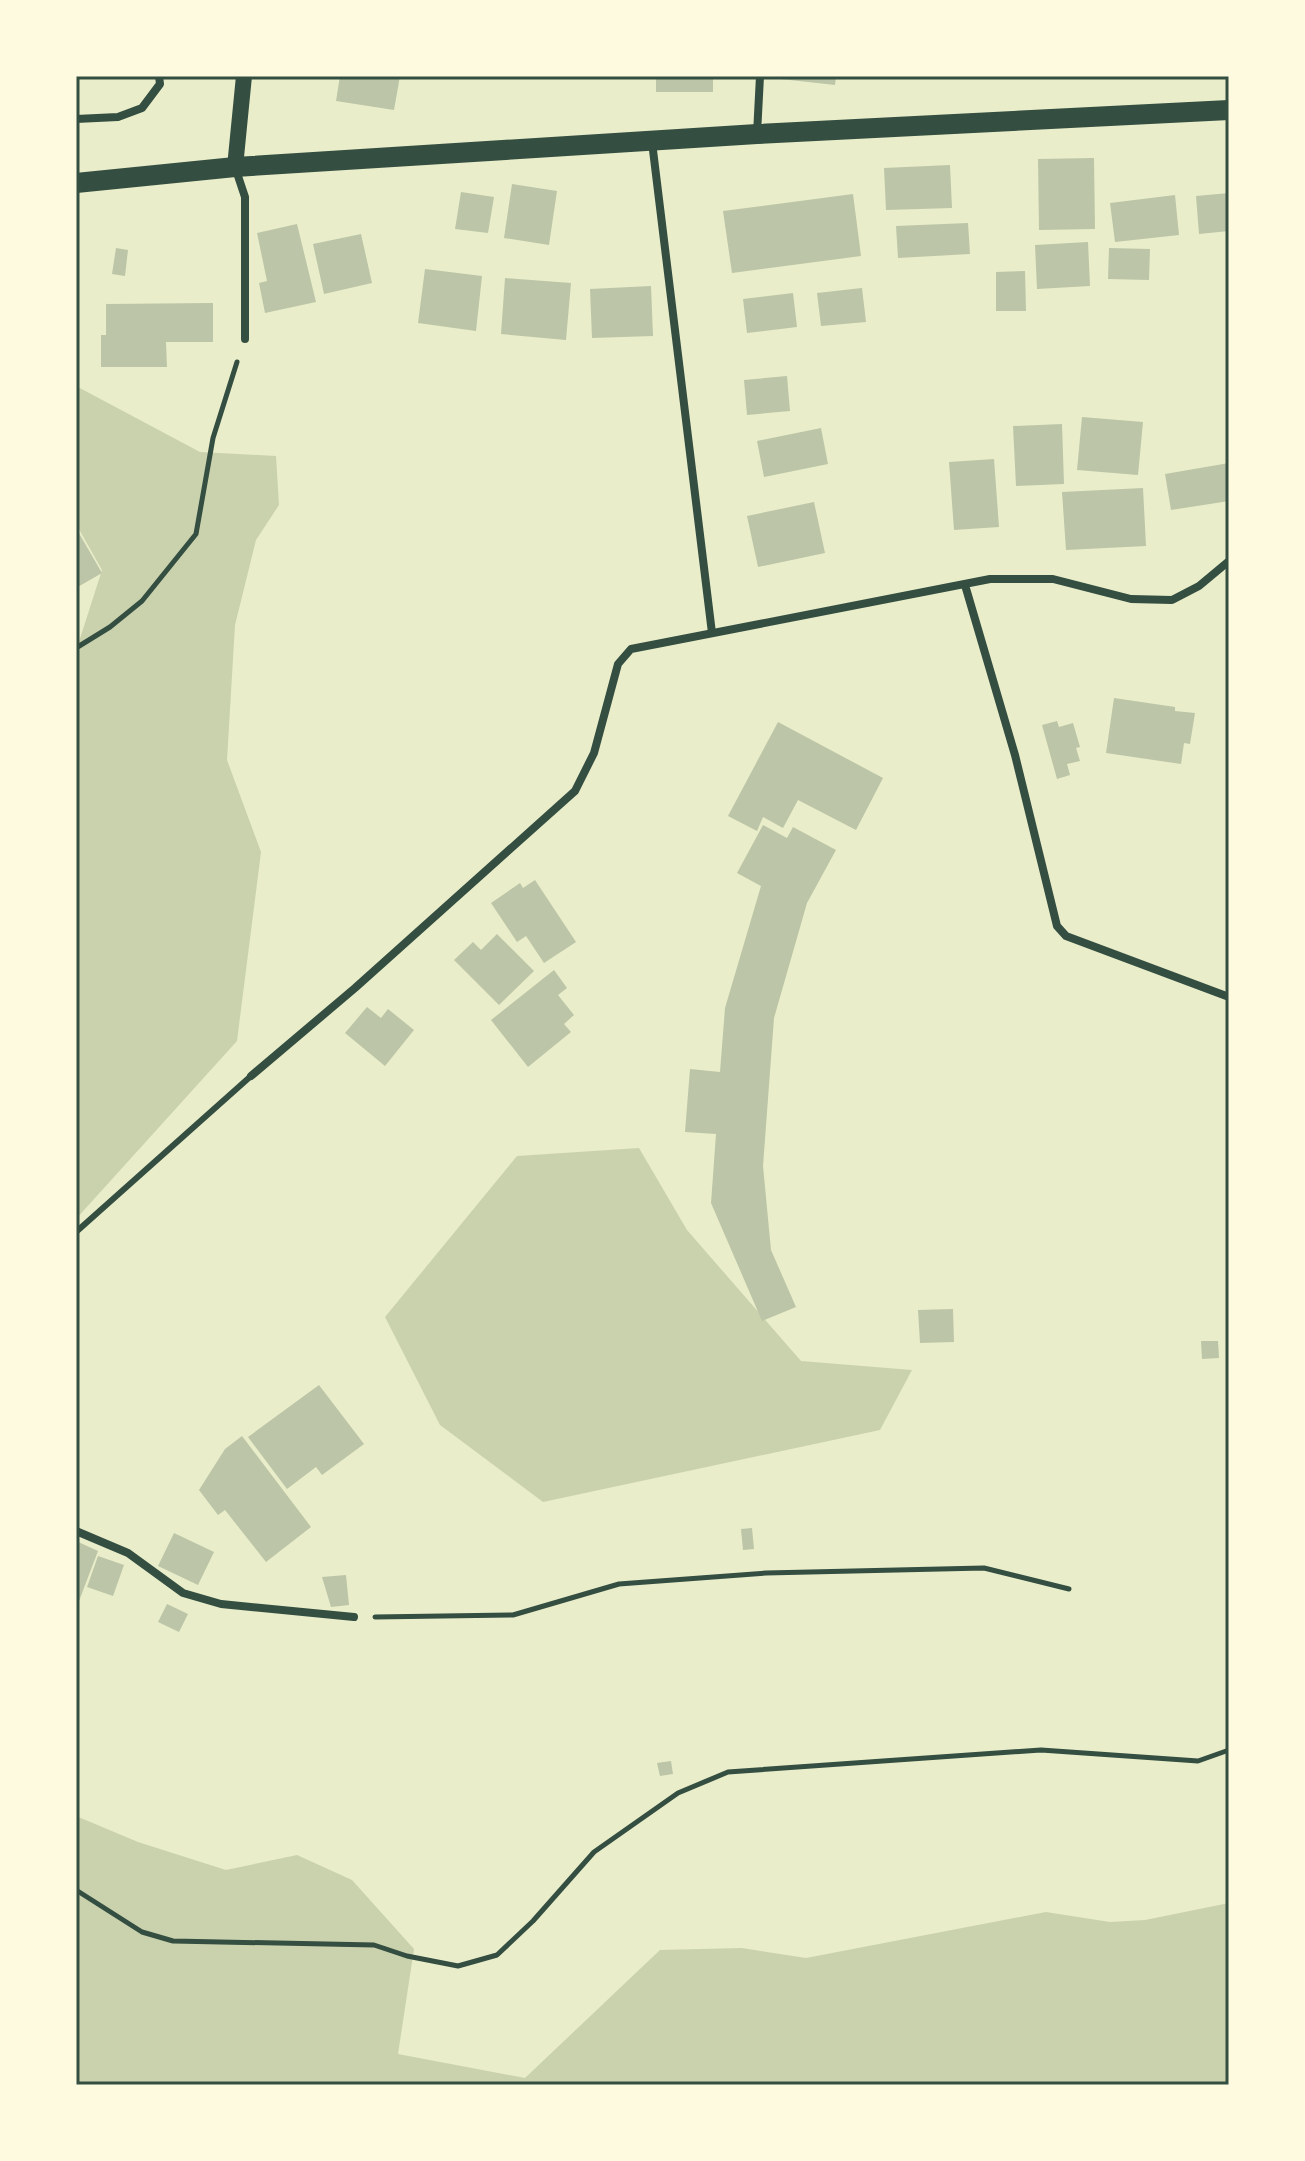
<svg xmlns="http://www.w3.org/2000/svg" width="1305" height="2161" font-family="'Titillium Web',sans-serif">
  <style>
    .green { fill: #cad2ad }
    .building { fill: #bcc5a7 }
    .lines { fill: none; stroke-linecap: round; stroke-linejoin: round }
    .path { stroke: #344e41; stroke-width: 5 }
    .service { stroke: #344e41; stroke-width: 6 }
    .minor { stroke: #344e41; stroke-width: 8 }
    .secondary { stroke: #344e41; stroke-width: 16 }
    .primary { stroke: #344e41; stroke-width: 20 }
    .neatline { fill: none; stroke: #344e41; stroke-width: 3 }
  </style>
  <rect width="100%" height="100%" fill="#e9edc9"/>
  <path class="green" d="M76,386l124,66 76,4 3,49 -23,35 -21,85 -8,135 34,92 -24,189 -161,178v-568l26,-81 -26,-46z
    M639,1148l48,82 114,131 111,9 -32,60 -337,72 -103,-77 -55,-108 132,-161z
    M76,1816l62,26 88,28 71,-15 55,25 62,69 -16,105 127,24 135,-128 82,-2 64,10 240,-46 64,10 35,-2 84,-17v182h-1153z"/>
  <path class="building" d="M340,76h60l-6,34 -58,-9z
    M656,76h57v16h-57z
    M782,76h54l-1,9 -54,-6z
    M1094,158l1,71 -56,1 -1,-71z
    M950,165l2,43 -66,2 -2,-42z
    M512,184l45,7 -8,54 -45,-7z
    M461,192l33,5 -6,36 -33,-4z
    M1229,193v38l-30,3 -3,-38z
    M853,194l8,62 -129,17 -9,-62z
    M1175,195l4,40 -64,7 -5,-39z
    M968,223l2,31 -72,4 -2,-32z
    M297,224l19,78 -51,11 -6,-30 8,-2 -10,-48z
    M361,234l11,49 -48,11 -11,-50z
    M1088,242l2,44 -53,3 -2,-44z
    M116,248l12,2 -3,26 -13,-2z
    M1109,248l41,1 -1,31 -41,-1z
    M425,269l57,7 -6,55 -58,-8z
    M1025,271l1,40h-30v-39z
    M505,278l66,5 -5,57 -65,-6z
    M651,286l2,50 -61,2 -2,-49z
    M862,288l4,34 -45,4 -4,-33z
    M793,293l4,34 -50,6 -4,-34z
    M213,303v39h-47l1,25h-66v-32h5v-31z
    M787,376l3,35 -43,4 -3,-35z
    M1082,417l61,5 -5,53 -61,-5z
    M1062,424l2,60 -48,2 -3,-60z
    M821,428l7,36 -64,13 -7,-36z
    M994,459l5,68 -45,3 -5,-68z
    M1229,463v38l-58,9 -6,-36z
    M1143,488l3,58 -80,4 -4,-58z
    M814,502l11,51 -67,14 -11,-51z
    M76,528l26,45 -26,15z
    M1114,698l61,9v4l20,2 -5,31 -6,-1 -3,21 -75,-11z
    M1057,721l2,6 14,-4 7,24 -4,1 4,13 -13,3 3,11 -13,4 -15,-54z
    M778,722l105,56 -27,52 -58,-30 -15,28 -20,-11 -6,14 -29,-15z
    M763,825l24,13 6,-11 43,23 -29,53 -33,115 -11,148 8,84 25,57 -34,14 -51,-118 5,-69 -31,-2 5,-63 30,3 5,-64 36,-122 -24,-13z
    M535,880l41,62 -32,21 -18,-27 -9,6 -26,-39 29,-20 3,5z
    M497,934l37,37 -35,34 -45,-45 19,-18 8,8z
    M554,970l13,18 -9,7 16,20 -10,9 7,8 -43,35 -37,-47z
    M367,1007l14,11 7,-9 26,21 -29,36 -40,-33z
    M953,1309l1,33 -34,1 -2,-33z
    M1201,1341h17l1,17 -17,1z
    M319,1385l45,59 -42,31 -6,-8 -29,22 -39,-52z
    M242,1436l69,91 -45,35 -41,-52 -7,5 -19,-25 26,-41z
    M752,1528l2,21 -11,1 -2,-21z
    M174,1533l40,19 -16,33 -40,-19z
    M76,1541l22,10 -22,58z
    M98,1556l26,9 -11,31 -26,-9z
    M346,1575l3,30 -18,2 -9,-30z
    M167,1604l21,10 -9,18 -21,-10z
    M671,1761l2,13 -13,2 -3,-13z"/>
  <g class="lines">
    <path class="path" d="M76,648l34,-21 32,-26 54,-67 17,-96 24,-76
      M375,1617l138,-2 106,-31 147,-11 218,-5 85,21
      M76,1890l66,42 31,9 201,4 33,11 51,10 39,-11 36,-34 61,-69 84,-59 50,-21 313,-22 157,11 31,-11"/>
    <path class="service" d="M76,1232l175,-156"/>
    <path class="minor" d="M76,119l42,-2 24,-9 18,-24 -1,-8
      M757,134l3,-58
      M652,142l60,491
      M235,167l10,30v142
      M965,585l50,170 42,171 9,10 163,61
      M251,1076l104,-88 220,-197 19,-38 24,-89 13,-15 359,-70h63l78,20 41,1 27,-14 30,-25
      M76,1531l52,22 55,40 38,11 133,13"/>
    <path class="secondary" d="M235,167l9,-91"/>
    <path class="primary" d="M76,183l159,-16 522,-33 472,-24"/>
  </g>
  <rect width="1305" height="2161" fill="none" stroke="#fefae0" stroke-width="156"/>
  <rect x="78" y="78" width="1149" height="2005" class="neatline"/>
</svg>
